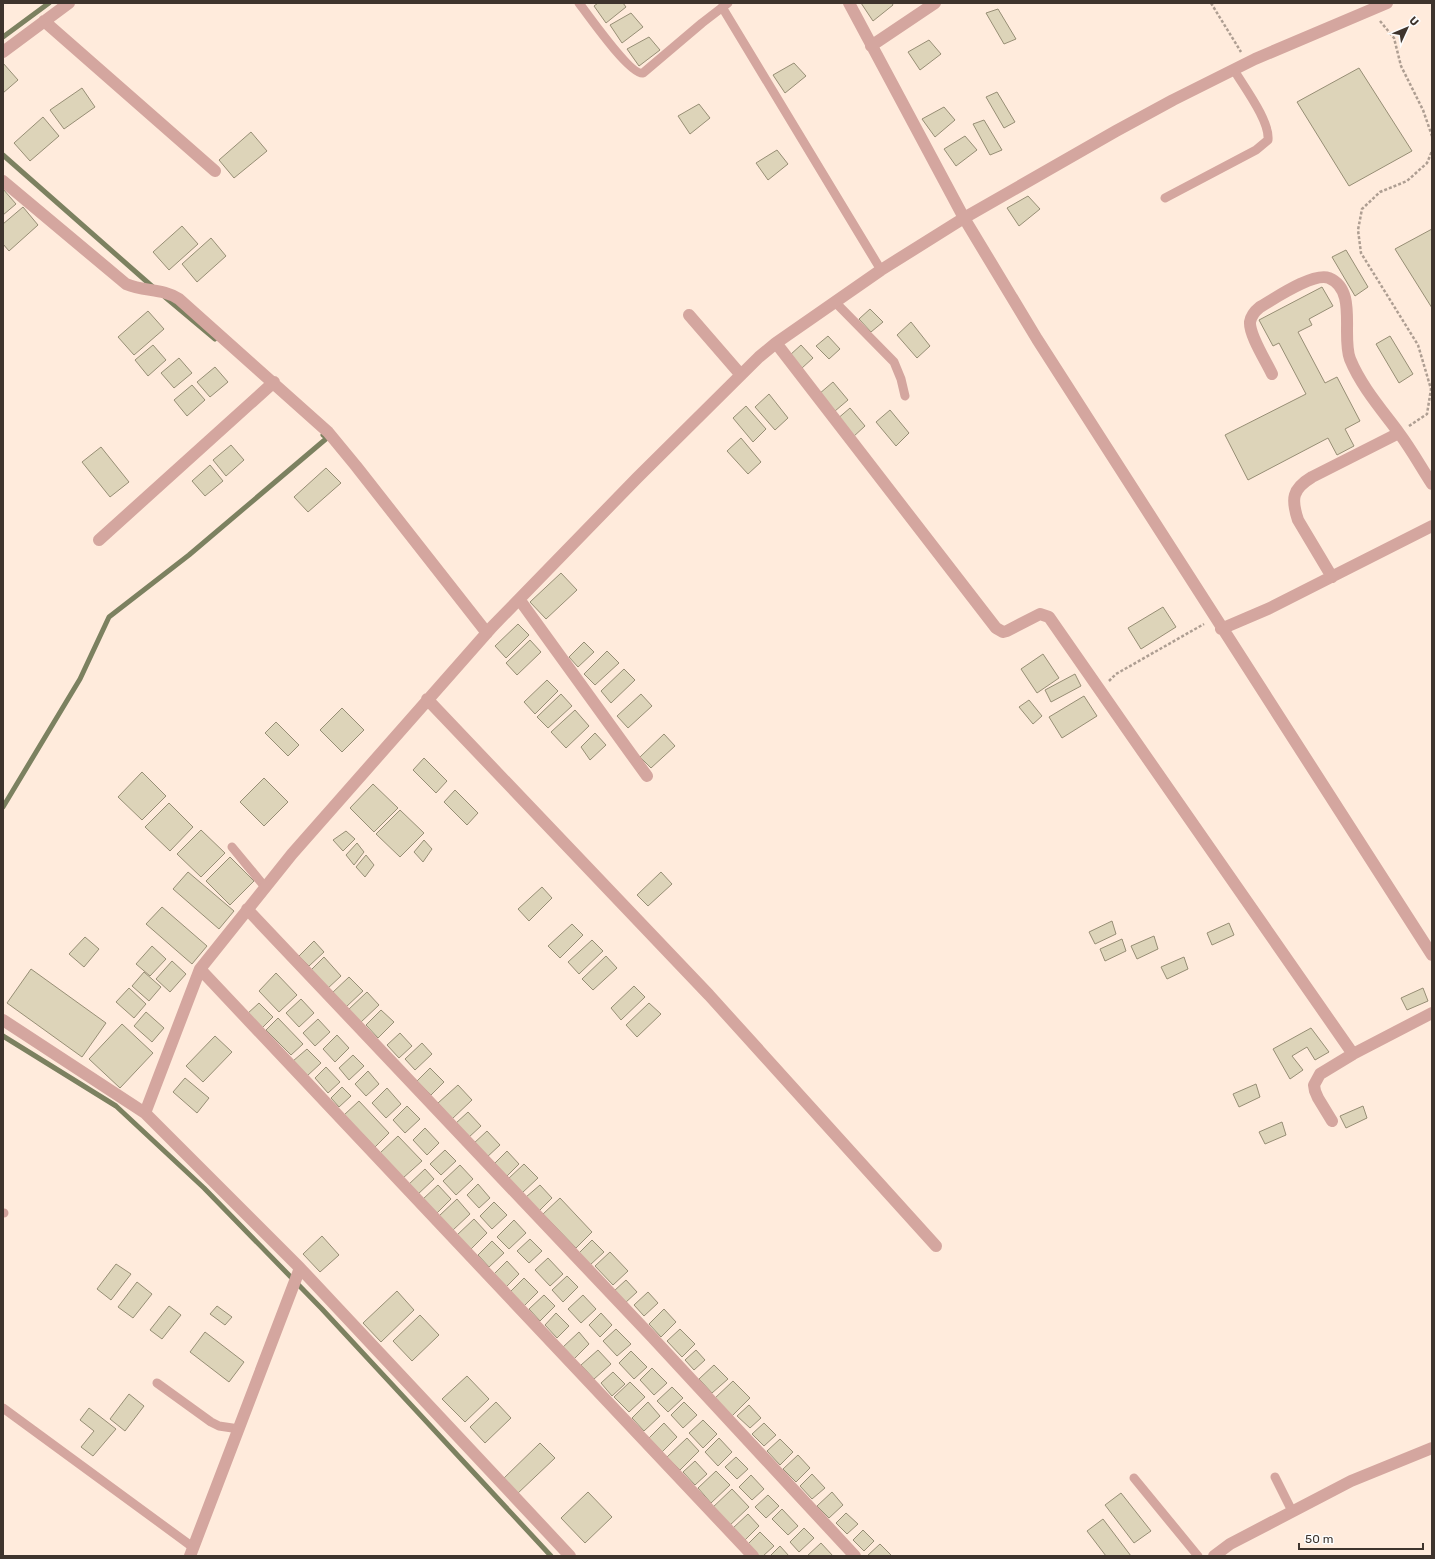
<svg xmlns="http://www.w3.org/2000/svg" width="1435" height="1559" font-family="Rubik,sans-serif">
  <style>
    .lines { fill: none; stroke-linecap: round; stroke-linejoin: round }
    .stream { stroke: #7c8160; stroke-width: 5 }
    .building { fill: #ddd4b9; stroke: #978e75 }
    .path { stroke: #ae9e92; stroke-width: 2.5; stroke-dasharray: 3 2; stroke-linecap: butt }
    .service { stroke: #d4a69f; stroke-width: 9 }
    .minor { stroke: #d4a69f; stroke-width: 12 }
  </style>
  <rect width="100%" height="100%" fill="#ffebdc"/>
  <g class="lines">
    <path class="stream" d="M3,37l46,-34
      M3,155l151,133
      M165,297l50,42
      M3,807l77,-128 29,-62 80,-62 138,-117 -4,-3
      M3,1036l113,70 88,82 118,121 229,247"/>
  </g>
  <path class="building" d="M598,3h25l3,4 -20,16 -12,-17z
    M861,3h31l1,2 -20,16z
    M998,9l18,30 -12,5 -18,-31z
    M631,13l12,14 -21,16 -12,-18z
    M649,37l11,13 -21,16 -12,-17z
    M929,40l12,14 -21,16 -12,-18z
    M3,63l15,17 -15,13z
    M794,63l12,13 -21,17 -12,-18z
    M1359,68l53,83 -63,35 -52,-84z
    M82,88l13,19 -31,22 -14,-19z
    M997,92l18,30 -11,6 -18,-31z
    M699,104l11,14 -20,16 -12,-18z
    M944,107l11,13 -20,17 -13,-18z
    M43,117l16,19 -29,25 -16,-18z
    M984,120l18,30 -12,5 -17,-31z
    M251,132l16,19 -33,27 -15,-18z
    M965,136l12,14 -21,16 -12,-17z
    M777,150l11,14 -20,16 -12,-17z
    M3,189l13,15 -13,11z
    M1028,196l12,13 -21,17 -12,-18z
    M23,207l15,18 -29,26 -6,-7v-20z
    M182,226l16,18 -29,26 -16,-18z
    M1432,229v79l-37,-59z
    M211,238l15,18 -29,26 -15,-18z
    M1346,250l22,37 -13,9 -23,-39z
    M1322,287l11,19 -24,13 3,6 -14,7 27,51 12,-6 23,44 -15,8 9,17 -17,9 -9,-17 -80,42 -23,-45 81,-41 -27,-51 -6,3 -14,-26z
    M870,309l13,13 -12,10 -12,-13z
    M148,311l16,18 -30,26 -16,-18z
    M911,322l19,24 -13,12 -20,-23z
    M828,336l12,13 -11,10 -13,-13z
    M1390,336l23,38 -14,9 -23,-39z
    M153,345l13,15 -18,16 -13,-16z
    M801,345l12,13 -11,10 -12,-13z
    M179,358l13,15 -18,15 -13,-15z
    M215,367l13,15 -18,15 -13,-15z
    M833,382l15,18 -13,11 -16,-17z
    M192,385l13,15 -18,16 -13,-16z
    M769,394l19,24 -13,12 -20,-23z
    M746,406l20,23 -13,13 -20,-24z
    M850,408l15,18 -12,11 -17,-17z
    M890,410l19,23 -13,13 -20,-24z
    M741,438l20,24 -13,12 -21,-23z
    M231,445l13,15 -18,16 -13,-16z
    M101,447l28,35 -19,15 -28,-35z
    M210,465l13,16 -18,15 -13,-15z
    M326,468l15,15 -33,29 -14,-15z
    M561,573l16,17 -31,29 -16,-17z
    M1163,607l13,20 -35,22 -13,-21z
    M518,624l11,11 -23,23 -11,-12z
    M530,640l11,12 -24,23 -11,-12z
    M584,642l10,10 -16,15 -9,-10z
    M607,651l12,12 -24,22 -11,-11z
    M1043,654l16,24 -22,15 -16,-24z
    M624,669l11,11 -24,23 -10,-12z
    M1075,674l6,12 -30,16 -6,-12z
    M547,680l11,11 -23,23 -11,-12z
    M561,694l11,12 -24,22 -11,-11z
    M641,694l11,12 -24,22 -11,-12z
    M1084,696l13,20 -35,22 -13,-21z
    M1029,700l13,16 -9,8 -14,-17z
    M342,708l22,22 -22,22 -22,-22z
    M575,710l14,16 -23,22 -15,-16z
    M276,722l23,23 -11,11 -23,-23z
    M595,733l11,12 -16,15 -9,-13z
    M664,734l11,12 -24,22 -11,-11z
    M424,758l23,23 -11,12 -23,-23z
    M142,772l24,24 -24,24 -24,-23z
    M264,778l24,24 -24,24 -24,-24z
    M373,784l25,24 -24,24 -24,-24z
    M455,790l23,23 -11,12 -23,-23z
    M169,803l24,24 -23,24 -25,-24z
    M400,810l24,23 -24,24 -24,-23z
    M201,830l24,23 -24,24 -24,-23z
    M346,831l9,8 -12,12 -10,-11z
    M424,840l8,9 -9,13 -9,-10z
    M357,843l7,9 -10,13 -8,-10z
    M366,855l8,10 -9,12 -9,-10z
    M230,857l24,24 -24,24 -24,-24z
    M188,872l46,39 -15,18 -46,-40z
    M661,872l11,12 -24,22 -11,-11z
    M542,887l10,11 -23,23 -11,-12z
    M162,907l45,39 -15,18 -46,-40z
    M1112,921l4,13 -21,10 -6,-12z
    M1229,923l5,12 -22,10 -5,-12z
    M572,924l11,11 -23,23 -12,-12z
    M1154,936l4,13 -21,10 -6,-13z
    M85,937l14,12 -15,18 -15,-13z
    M1122,939l4,12 -21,10 -5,-12z
    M592,940l11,11 -24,23 -11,-12z
    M314,941l10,11 -15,14 -10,-10z
    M152,946l14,13 -16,17 -14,-12z
    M606,956l11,12 -24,22 -11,-11z
    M324,957l17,19 -14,13 -17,-18z
    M1184,957l4,12 -21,10 -6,-12z
    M172,961l14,13 -16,18 -14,-13z
    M31,969l75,54 -24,34 -75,-54z
    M144,972l17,15 -12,14 -17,-15z
    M276,973l21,22 -18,17 -20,-21z
    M349,977l14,14 -17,16 -14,-14z
    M634,986l11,11 -24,23 -10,-12z
    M129,988l17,16 -12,14 -18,-16z
    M1423,988l5,13 -21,9 -6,-12z
    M367,992l12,13 -18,17 -13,-12z
    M301,999l13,14 -15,14 -13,-14z
    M259,1003l14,14 -12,12 -14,-15z
    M649,1003l12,11 -24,23 -11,-12z
    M381,1010l13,12 -16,16 -12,-13z
    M146,1012l18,16 -12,14 -18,-16z
    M278,1018l25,26 -12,11 -25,-25z
    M318,1019l12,13 -15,14 -12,-13z
    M122,1024l31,29 -33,35 -31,-29z
    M1311,1028l18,24 -14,8 -8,-13 -15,9 11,14 -13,9 -17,-30z
    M400,1033l12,13 -13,12 -12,-13z
    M337,1035l12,13 -14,14 -12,-13z
    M215,1036l17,16 -29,30 -17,-16z
    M422,1043l10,11 -17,16 -10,-11z
    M307,1049l14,14 -14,13 -14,-15z
    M353,1055l11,11 -15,14 -10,-12z
    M326,1067l14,15 -12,11 -13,-15z
    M430,1068l14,14 -13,13 -14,-14z
    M368,1071l11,13 -13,12 -11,-12z
    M185,1078l24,20 -12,15 -24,-21z
    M1256,1084l4,13 -21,10 -6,-13z
    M458,1085l14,15 -20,19 -14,-16z
    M342,1087l9,9 -12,11 -8,-9z
    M387,1088l14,16 -15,14 -14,-15z
    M359,1101l30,32 -14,14 -31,-32z
    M407,1106l13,13 -15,14 -12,-13z
    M1363,1106l4,12 -21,10 -6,-12z
    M468,1112l13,14 -13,12 -13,-14z
    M1282,1122l4,13 -21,9 -6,-12z
    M425,1128l14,15 -12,12 -14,-15z
    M487,1131l13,14 -14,13 -13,-14z
    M398,1136l24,25 -19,17 -23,-25z
    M445,1150l11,11 -15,14 -11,-11z
    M507,1151l12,13 -13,13 -12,-13z
    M524,1164l14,14 -16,15 -14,-14z
    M460,1165l13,14 -17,16 -13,-14z
    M425,1169l9,10 -17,16 -9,-10z
    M478,1184l12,14 -11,10 -12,-13z
    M438,1185l13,14 -14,14 -14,-14z
    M540,1185l12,13 -13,13 -13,-14z
    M560,1198l32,34 -16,16 -33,-34z
    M457,1199l13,15 -17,16 -14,-14z
    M494,1202l13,13 -15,14 -12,-13z
    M474,1219l13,14 -16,16 -14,-14z
    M514,1220l12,13 -17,16 -12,-12z
    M322,1236l17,19 -19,17 -17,-18z
    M530,1239l12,12 -13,12 -12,-12z
    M592,1240l12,12 -14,13 -11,-12z
    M492,1241l12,12 -15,14 -11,-12z
    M610,1252l18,19 -15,14 -18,-19z
    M548,1258l15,16 -13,12 -15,-16z
    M507,1261l12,13 -14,14 -12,-13z
    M116,1264l15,10 -20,26 -14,-11z
    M567,1276l11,11 -15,15 -11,-12z
    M524,1278l14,14 -14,14 -14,-14z
    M626,1280l11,12 -12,11 -11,-12z
    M137,1282l15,12 -19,24 -15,-11z
    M397,1291l17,19 -33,32 -18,-19z
    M648,1292l10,11 -14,13 -10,-11z
    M544,1295l11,11 -15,15 -11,-12z
    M583,1295l13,14 -15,14 -13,-14z
    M169,1306l12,9 -19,24 -12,-9z
    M217,1306l15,11 -7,8 -15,-11z
    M664,1309l12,13 -15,15 -12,-13z
    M556,1313l13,13 -12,12 -12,-13z
    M601,1313l11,12 -12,12 -11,-12z
    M420,1315l19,20 -27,26 -19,-20z
    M616,1329l15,15 -14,12 -14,-15z
    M680,1329l15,15 -13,13 -15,-16z
    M205,1332l39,30 -15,20 -39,-30z
    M579,1332l10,12 -15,15 -11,-12z
    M598,1350l13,14 -17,15 -13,-14z
    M696,1350l9,10 -11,10 -9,-10z
    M631,1351l16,16 -13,12 -15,-16z
    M714,1365l14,14 -16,14 -13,-14z
    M652,1368l15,15 -13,12 -14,-15z
    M613,1372l12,12 -13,12 -11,-13z
    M467,1376l22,23 -24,23 -23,-23z
    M733,1381l17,17 -19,19 -17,-18z
    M630,1382l15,15 -16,15 -15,-15z
    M672,1387l11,11 -15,14 -11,-11z
    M129,1394l15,12 -19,25 -15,-12z
    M496,1402l15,16 -26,25 -15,-16z
    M648,1402l12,14 -16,15 -12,-13z
    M684,1402l13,13 -14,13 -12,-13z
    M749,1405l12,13 -11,10 -13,-12z
    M89,1408l27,21 -23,27 -12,-9 13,-16 -14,-11z
    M703,1420l14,14 -14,14 -14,-15z
    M664,1423l13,14 -15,15 -13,-14z
    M764,1423l12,12 -12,11 -12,-12z
    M687,1438l12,13 -19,19 -13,-13z
    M719,1438l13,14 -14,14 -13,-14z
    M780,1439l13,13 -13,13 -13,-14z
    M540,1443l15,15 -38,36 -14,-15z
    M798,1455l12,13 -14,14 -13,-13z
    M736,1457l12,12 -11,10 -12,-12z
    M695,1461l12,13 -12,11 -12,-13z
    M716,1471l14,14 -19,18 -13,-15z
    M812,1474l13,14 -13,11 -12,-13z
    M751,1475l13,14 -12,11 -13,-13z
    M732,1489l17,18 -21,20 -17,-18z
    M588,1492l24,25 -27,26 -24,-25z
    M832,1492l11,13 -14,13 -12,-12z
    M1121,1493l30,38 -17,12 -29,-38z
    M768,1495l11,11 -13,12 -11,-11z
    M782,1509l16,17 -10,9 -16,-16z
    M846,1513l12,11 -11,10 -11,-11z
    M748,1514l11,12 -14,14 -12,-12z
    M1103,1519l28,37h-25l-19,-25z
    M804,1528l10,10 -15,14 -9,-10z
    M863,1530l11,11 -10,10 -11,-11z
    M760,1532l14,14 -11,10h-4l-11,-12z
    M821,1543l12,13h-26z
    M880,1544l12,12h-25z
    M780,1546l9,10h-19z"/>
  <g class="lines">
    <path class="path" d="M1211,3l30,49
      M1380,21l14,17 7,28 22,44 9,26
      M1409,426l18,-12 4,-25 -13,-44 -57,-92 -3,-23 4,-21 18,-17 27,-11 20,-18 5,-12
      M1109,681l7,-7 88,-50"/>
    <path class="service" d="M579,3c9,12 52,73 64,70l59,-50 26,-20
      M722,7l159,263
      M1165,198l91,-48 12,-10c2,-19 -24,-53 -34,-70
      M835,302l59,60 7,17 4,17
      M232,847l33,40
      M3,1213h1
      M157,1383l54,39 8,4 20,3
      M3,1408l191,140
      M1275,1477l17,34
      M1134,1478l64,78"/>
    <path class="minor" d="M849,3l115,215 73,121 395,616
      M44,21l171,150
      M871,46l64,-43
      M3,52l66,-49
      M3,181l123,103c18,8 37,4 53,15l149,133 28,34 131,167
      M689,315l52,60
      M776,343l220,285 7,4 4,-1 33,-17 9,3 304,437
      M1272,374c-6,-13 -23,-39 -22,-52 1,-6 5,-11 10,-15 14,-8 53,-35 69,-29 29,12 12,58 21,81 11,27 32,51 49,74 12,16 22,34 33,51
      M99,540l175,-158
      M1332,577l-34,-57c-7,-21 -6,-31 14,-43l87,-44
      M519,599l128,177
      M1221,629l49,-21 162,-82
      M427,699l282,296 227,251
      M247,909l405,428 203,219
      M200,969l553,587
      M3,1020l142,93 155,155 270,288
      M145,1113l55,-144 92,-115 200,-227 145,-149 122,-121 17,-14 105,-73 83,-52 152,-87 57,-31 82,-41 132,-56
      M1332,1121l-14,-23 -3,-7 -1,-6 6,-11 33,-20 79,-41
      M190,1556l110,-288
      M1214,1556l16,-12 121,-63 81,-33"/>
  </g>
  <rect width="1435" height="1559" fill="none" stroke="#3e342d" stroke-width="8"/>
  <g transform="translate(1407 28) rotate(46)" stroke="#fcfcfc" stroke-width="3" paint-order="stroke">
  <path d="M0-3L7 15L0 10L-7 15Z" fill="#3e342d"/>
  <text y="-6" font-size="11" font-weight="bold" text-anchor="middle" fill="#3e342d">U</text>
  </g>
  <path d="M1299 1543v6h124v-6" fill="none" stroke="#3e342d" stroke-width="2"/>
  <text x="1305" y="1543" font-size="12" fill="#3e342d" stroke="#fcfcfc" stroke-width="3" paint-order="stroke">50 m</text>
</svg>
